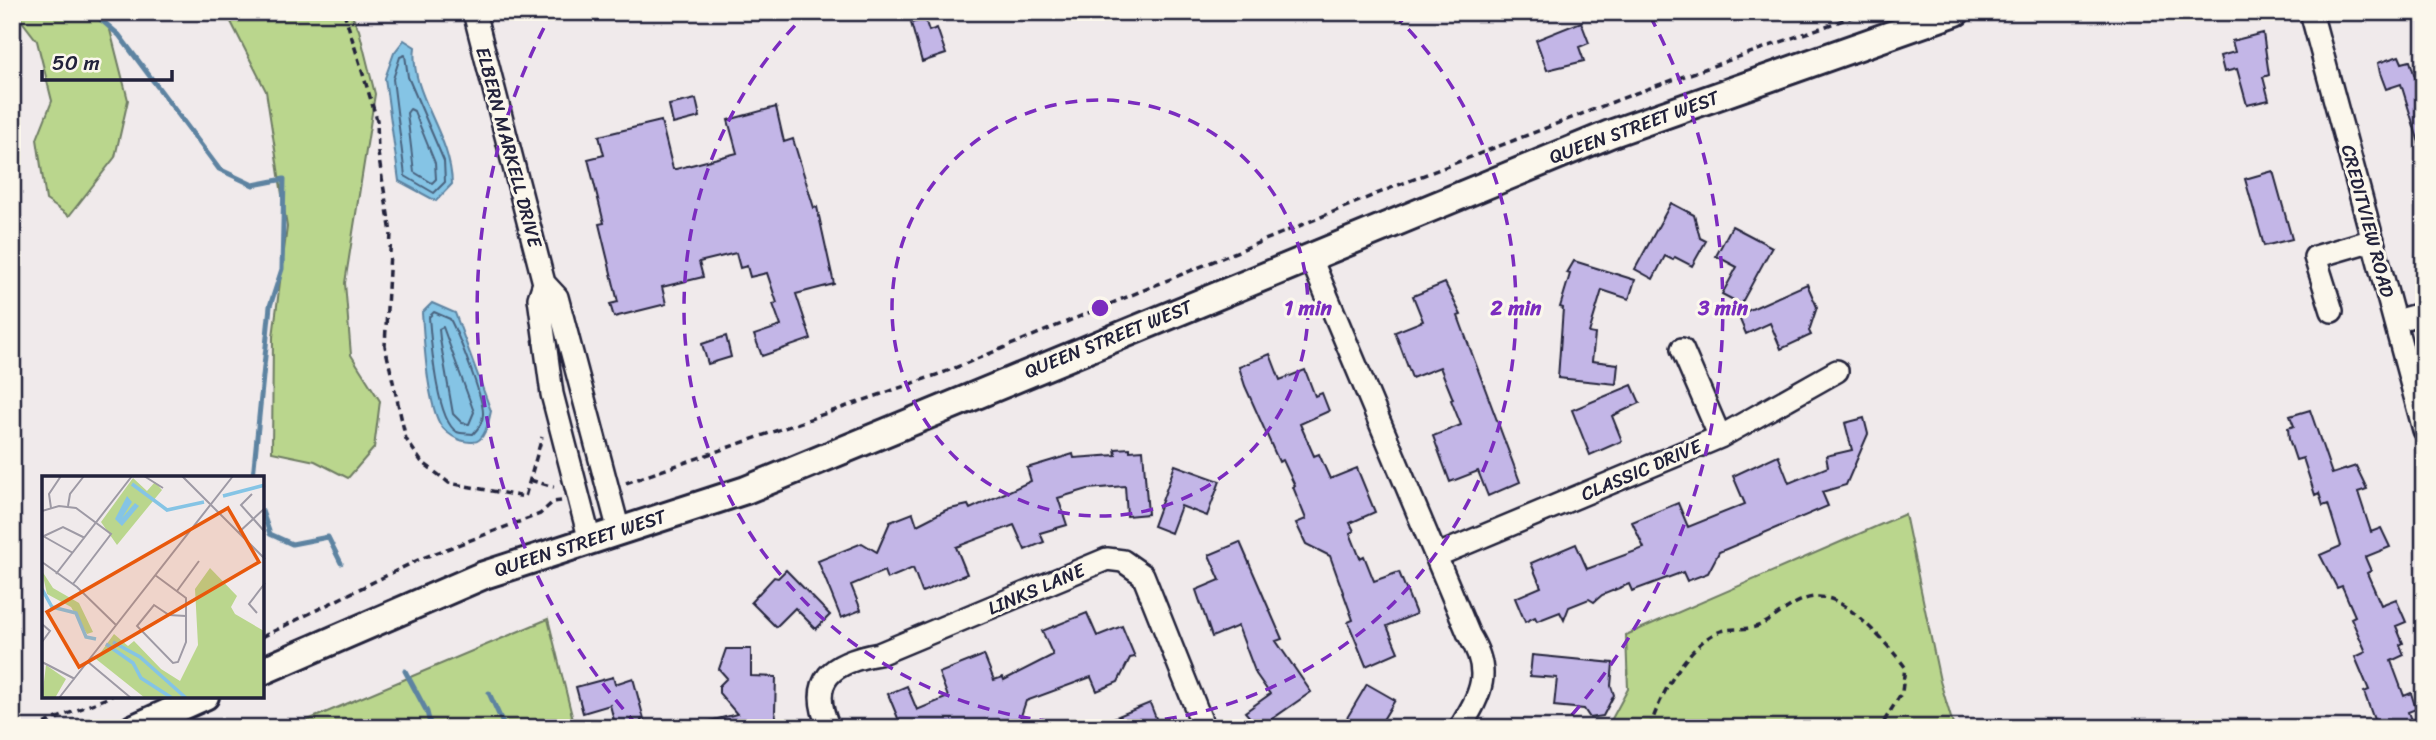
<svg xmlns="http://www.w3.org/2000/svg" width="2436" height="740" font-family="Sriracha,sans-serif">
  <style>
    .green { fill: #bad68d; stroke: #6e7c64; stroke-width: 2 }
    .water { fill: #85c4e5; stroke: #5d83a1; stroke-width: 2 }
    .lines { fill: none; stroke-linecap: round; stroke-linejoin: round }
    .shore { stroke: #4a637f; stroke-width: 2 }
    .stream { stroke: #5d83a1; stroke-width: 5 }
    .building { fill: #c3b6e7; stroke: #22223b; stroke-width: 2 }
    .minor-casing { stroke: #22223b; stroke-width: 26 }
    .major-casing { stroke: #22223b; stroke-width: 32 }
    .path { stroke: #22223b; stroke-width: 3.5; stroke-dasharray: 7 5; stroke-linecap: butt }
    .minor { stroke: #fbf7ec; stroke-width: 21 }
    .major { stroke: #fbf7ec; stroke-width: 26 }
    .ring { fill: none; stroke: #7b2cbf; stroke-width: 3.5; stroke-dasharray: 12 9 }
    .labels { text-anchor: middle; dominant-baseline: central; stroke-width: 6; stroke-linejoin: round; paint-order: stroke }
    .street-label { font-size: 19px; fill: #22223b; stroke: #fbf7ec }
    .inset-river { fill: none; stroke: #85c4e5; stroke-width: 3.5 }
    .inset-road { fill: none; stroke: #9e9aa5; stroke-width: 2 }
    .view { fill: #e8590c; fill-opacity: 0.15; stroke: #e8590c; stroke-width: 3.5 }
    .inset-edge { fill: none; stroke: #22223b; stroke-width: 3.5 }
    .centre { fill: #7b2cbf; stroke: #fbf7ec; stroke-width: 3.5 }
    .ring-label { font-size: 21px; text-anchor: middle; font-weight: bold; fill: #7b2cbf; stroke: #fbf7ec; stroke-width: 6; stroke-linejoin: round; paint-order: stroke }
  </style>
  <rect width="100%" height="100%" fill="#f0eaeb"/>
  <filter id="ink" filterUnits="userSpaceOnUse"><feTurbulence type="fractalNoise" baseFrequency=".0143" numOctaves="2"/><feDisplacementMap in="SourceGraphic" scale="14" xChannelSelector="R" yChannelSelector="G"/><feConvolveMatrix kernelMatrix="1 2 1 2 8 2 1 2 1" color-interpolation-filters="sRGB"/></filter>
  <g filter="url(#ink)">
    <path class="green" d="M15,12h84l11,18 18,70 -13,57 -46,59 -23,-16 -9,-61 15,-38 -15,-60z
      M226,12h124l9,18 16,64 -30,189 6,72 29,46 -6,47 -26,30 -33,-17 -43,-9 1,-115 14,-110 -21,-136z
      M1905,514l35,167 14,47h-347l21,-39 -2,-54z
      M548,619l27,109h-286z"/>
    <path class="water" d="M404,40l11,7c-6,47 36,86 37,137l-16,17 -37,-20 -14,-103 9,-25z
      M432,303l23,10 36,98c-2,9 -6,31 -18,31 -13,1 -30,-9 -35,-22 -11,-25 -14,-79 -16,-107z"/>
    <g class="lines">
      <path class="shore" d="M405,55l3,22 36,84 1,21 -11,11 -29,-17 -12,-97 7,-22z
        M410,109l4,2 21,52 1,16 -4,4 -18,-11 -7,-59z
        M434,312l16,7c8,15 34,80 33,95 0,8 -4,14 -10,20 -4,-1 -12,0 -16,-2 -21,-12 -26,-92 -28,-115z
        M443,327l31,85 -5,12 -7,-1 -9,-9 -13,-75 -1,-10z"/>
      <path class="stream" d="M92,12l27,23 100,134 34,16 31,-6 -2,90 -12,37 -17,171
        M262,511l8,23 22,10 36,-7 13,26
        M405,671l22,41 4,16
        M489,693l16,35"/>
    </g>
    <path class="building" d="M925,19l4,12 8,-3 9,26 -24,8 -11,-39z
      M1581,22l8,21 -10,4 5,14 -37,9 -11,-30z
      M2263,33l6,42 -6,2 6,23 -22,5 -10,-36 -13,3 -4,-16 15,-4 -3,-11z
      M2399,56l3,7 8,-2 14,45v39l-4,1 -19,-62 -15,5 -6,-16 -2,-10z
      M696,99l4,18 -27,7 -4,-19z
      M776,107l8,35 9,-3 21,69 3,-1 17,77 -38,10 15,45 -49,17 -8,-21 27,-9 -8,-22 4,-1 -10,-30 -17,4 -3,-11 -7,2 -4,-15 -37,9 4,15 -41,10 4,17 -52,13 -4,-13 8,-2 -19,-78 5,-1 -16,-64 16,-4 -5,-19 62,-15 12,48h3l61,-16 -9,-33z
      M2273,171l19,68 -28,7 -19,-67z
      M1671,203l23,12 6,23 6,3 -14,25 -17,-9 -2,3 -8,-4 -12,23 -18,-10z
      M1732,226l40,21 -31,57 -19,-10 15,-27 -21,-11z
      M1574,261l61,19 -6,19 -27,-9 -13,43 6,1 -3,27 26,3 -2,20 -58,-6 5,-70 -3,-1 10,-33 -3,-1z
      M1445,283l16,32 -3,1 4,11 58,155 -32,14 -10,-25 -28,11 -17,-46 28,-11 -10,-25 2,-1 -13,-32 -28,11 -17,-46 28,-11 -10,-25z
      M1807,284l10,23 -8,24 2,4 -30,14 -11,-26 -24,11 -8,-19z
      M726,336l5,21 -23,7 -6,-20z
      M1270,354l10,26 25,-10 10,26 7,-3 7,18 -29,13 14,32 5,-2 11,25 27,-11 18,44 -25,11 4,8 -4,2 10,25 4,-2 10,25 25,-9 17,42 -29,12 11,26 -32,14 -18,-44 5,-2 -23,-64 -24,-12 -10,-21 10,-4 -13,-32 2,-1 -12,-26 -4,2 -34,-76 -6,-19z
      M1632,385l8,18 -28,13 10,25 -32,14 -18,-45z
      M2310,410l22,64 24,-8 11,23 -9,3 13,40 10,-4 9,19 -25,10 6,14 -4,2 14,32 15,-6 10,23 -10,4 7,17 -3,2 4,10 -13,6 13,35 7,-3 5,16 -8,3 6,16h-37l-13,-36 5,-2 -14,-33 11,-5 -15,-34 4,-2 -13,-30 -5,2 -17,-33 21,-9 -13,-42 -5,2 -4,-13 -4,2 -12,-37 -7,2 -7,-21 -1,-11 6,-2 -4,-10z
      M1864,418l4,16 -22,51 -24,7 6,14 -109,46 -11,21 -21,8 -4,-9 -51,19 -3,-7 -27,11 -8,7 -5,-3 -20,8 -5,13 -4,-8 -23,9 -2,-4 -10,5 -10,-24 26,-11 -10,-24 45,-19 11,25 57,-21 -12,-26 46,-19 10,24 57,-23 -12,-28 45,-21 11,28 39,-16 -2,-11 26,-6 -7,-27z
      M1130,448v3l13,-1 5,64 -21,2 -2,-30 -37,3 -30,9 9,27 -27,8 4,9 -19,8 -11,-25 -58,22 11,27 -45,18 -9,-24 -26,11 -3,-8 -33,14 10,25 -20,8 -23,-57 44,-18 15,9 13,-30 23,-9 4,12 29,-15 22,-5 2,4 61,-28 -4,-13 46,-14 1,4 42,-3 -1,-6z
      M1175,465l45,16 -13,35 -26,-10 -10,27 -18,-7z
      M1240,542l42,97 -6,2 35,51 -52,36 -14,-16 25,-18 -14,-20 -18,-48 -26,11 -16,-47 24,-10 -11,-25z
      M786,570l44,45 -14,14 -21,-21 -19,19 -25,-25 23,-25 4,1z
      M1087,613l10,23 25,-10 13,31 -5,1 -12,24 -21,9 -6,-14 -65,24 -8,24 -8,3h-108l-14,-34 19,-8 10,24 31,-13 -9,-24 45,-18 10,25 9,-3 1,3 49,-25 -11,-24z
      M726,649h25v27l25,1 -1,35 3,13 -12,3h-64v-5l35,-9 -18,-21v-7l8,-8 -8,-9z
      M1532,655l81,8 -2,23 3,9 -11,21 -13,2 -6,-9 -30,-3 3,-28 -27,-2z
      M613,677l2,7 18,-6 11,41 -3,1 2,8h-27l-6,-23 -27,8 -7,-26z
      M1367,684l28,16 -17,28h-37z
      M1150,703l7,18 -15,7h-53z"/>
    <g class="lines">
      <g class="minor-casing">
        <path id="minor" d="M474,12l70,271 13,14 62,234
          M2311,12l113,418
          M1310,256l159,379c23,37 13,57 -9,93
          M544,283l-5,15 13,96 38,147
          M2332,311l-17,-54 58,-17
          M2395,321l29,-8
          M1682,349l38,88
          M1438,555l282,-118 117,-66
          M829,728c-22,-49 4,-66 50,-74l228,-95 16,2 20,14 61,153"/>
      </g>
      <g class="major-casing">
        <path id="major" d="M262,671l222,-96 262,-85 864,-356 346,-122
          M134,728l71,-32"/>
      </g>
      <path class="path" d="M344,12l33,108 1,33 13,80 -6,113 21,93 15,22 28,22 76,14 17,-60
        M530,480l24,7
        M626,483l319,-111 451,-186 240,-93 230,-81
        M262,637l158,-78 120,-45 13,-12 8,-1
        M33,728l79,-32
        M1650,728c9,-31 36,-81 66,-95 15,-7 32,-1 47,-9 22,-12 40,-34 68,-25 23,8 60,49 74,68l-3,25 -22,36"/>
      <use href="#minor" class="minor"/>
      <use href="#major" class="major"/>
    </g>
  </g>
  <g class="ring">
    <circle cx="1100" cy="308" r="208"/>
    <path d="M1394 14A416 416 0 1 1 806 14"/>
    <path d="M637 725A623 623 0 0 1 550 16M1650 16A623 623 0 0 1 1563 725"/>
  </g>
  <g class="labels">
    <g class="street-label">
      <text transform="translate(1634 127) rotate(-20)">QUEEN STREET WEST</text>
      <text transform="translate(509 147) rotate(75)">ELBERN MARKELL DRIVE</text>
      <text transform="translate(2368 221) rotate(75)">CREDITVIEW ROAD</text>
      <text transform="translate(1108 339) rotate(-22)">QUEEN STREET WEST</text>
      <text transform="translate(1641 470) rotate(-23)">CLASSIC DRIVE</text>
      <text transform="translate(580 543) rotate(-18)">QUEEN STREET WEST</text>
      <text transform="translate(1036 589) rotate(-23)">LINKS LANE</text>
    </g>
  </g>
  <g transform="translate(42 476)">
    <rect width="222" height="222" fill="#f0eaeb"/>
    <path d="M91,2l14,13 8,-9 7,8 -45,55 -16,-23zM168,92l27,28 -6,11 4,7 29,17v67h-119l-49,-39 18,-25 14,12 6,-5 27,28 19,12 18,-36 -3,-56zM0,95l11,17 26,15 14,29 -6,2 -16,-27 -24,-13zM4,189l20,14 -11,19h-13z" fill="#bad68d"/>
    <path d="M85,20l5,6 -10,16 13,-15 4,3 -17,20 -7,-7z" fill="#85c4e5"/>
    <path class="inset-river" d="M90,8l35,26 37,-8M181,20l42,-11M0,113l10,18 24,6 10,24 10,2M71,166l27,15 46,41M64,168l27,19 8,15 31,20"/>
    <path class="inset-road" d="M102,0l19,12M140,0l83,83M210,18l-11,11 24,27M26,30l2,-12 14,-18M9,32l-2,-14 12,-18M0,35l17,-5 17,2 35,26 -38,50M196,57l27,-25M1,60l30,17M2,60l19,-9 22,11M0,86l35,25 39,38M14,98l76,-98M113,99l31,23v44l-8,20 -5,1 -36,-37 17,-21 15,10 17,1M135,115l22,-30M215,137l-8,-9 16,-21M0,148l8,7 -8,11M0,186l33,17M46,186l43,36M17,222l174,-222"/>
    <path class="view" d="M186,32l31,54 -180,105 -32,-55z"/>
    <rect width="222" height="222" class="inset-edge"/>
  </g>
  <circle cx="1100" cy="308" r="10" class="centre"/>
  <g class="ring-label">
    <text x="1308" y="315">1 min</text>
    <text x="1516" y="315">2 min</text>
    <text x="1723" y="315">3 min</text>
  </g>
  <rect width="2436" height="740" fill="none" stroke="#fbf7ec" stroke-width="42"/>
  <rect x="21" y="21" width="2394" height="698" fill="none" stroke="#22223b" stroke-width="2.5" filter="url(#ink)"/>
  <path d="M42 70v10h130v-10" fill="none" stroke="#22223b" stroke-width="3.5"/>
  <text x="52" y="70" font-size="21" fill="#22223b" stroke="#fbf7ec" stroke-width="5" paint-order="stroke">50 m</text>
</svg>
